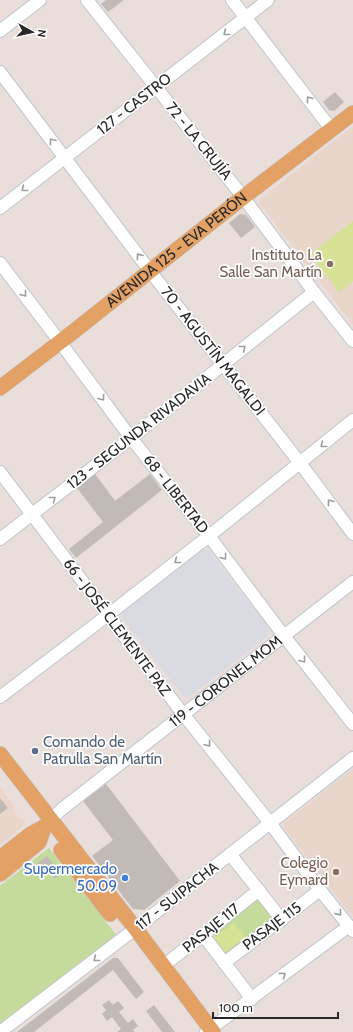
<svg xmlns="http://www.w3.org/2000/svg" width="353" height="1032" font-family="Cabin,sans-serif">
  <style>
    .industrial { fill: #dadbe2 }
    .education { fill: #e9d6cb }
    .green { fill: #c4db9b }
    .pitch { fill: #d8e297 }
    .building { fill: #c1bab6 }
    .lines { fill: none; stroke-linecap: round; stroke-linejoin: round }
    .minor-casing { stroke: #bfc6cd; stroke-width: 14 }
    .major-casing { stroke: #bebebe; stroke-width: 16 }
    .minor { stroke: #fff; stroke-width: 12 }
    .major { stroke: #e3a165; stroke-width: 15 }
    .oneway { stroke: #9e9e9e }
    .education-dot { fill: #8d6e63; stroke: #fff; stroke-width: 1.5 }
    .service-dot { fill: #5c6f8a; stroke: #fff; stroke-width: 1.5 }
    .shop-dot { fill: #3f7fe0; stroke: #fff; stroke-width: 1.5 }
    .labels { text-anchor: middle; dominant-baseline: central; stroke-width: 3.5; stroke-linejoin: round; paint-order: stroke }
    .street-label { font-size: 15px; fill: #282828; stroke: #fff }
    .education-label { font-size: 15px; fill: #785e54; stroke: #fff; text-anchor: end }
    .service-label { font-size: 15px; fill: #4e5e75; stroke: #fff; text-anchor: start }
    .shop-label { font-size: 15px; fill: #366cbe; stroke: #fff; text-anchor: end }
  </style>
  <rect width="100%" height="100%" fill="#e9deda"/>
  <path class="industrial" d="M202,550h6l61,78 -1,8 -79,61 -6,-1 -61,-78 1,-6z"/>
  <path class="education" d="M353,126v199l-93,-121v-5z
    M353,769v148l-69,-89 1,-6z
    M0,788l15,19 -1,5 5,5h3l3,4v4l-25,20z"/>
  <path class="green" d="M49,848l67,87 -116,89v-138z
    M259,897l17,21 -52,40 -16,-22z"/>
  <path class="pitch" d="M353,221v60l-14,11 -29,-38z
    M234,923l11,14 -22,17 -11,-15z"/>
  <path class="building" d="M106,0h18l-16,12 -7,-8z
    M335,92l9,10 -10,9 -5,-1 -6,-8z
    M240,214l6,1 9,12 -14,11 -12,-15z
    M95,474l20,27 35,-27 12,16 -86,68 -7,-9 34,-27 -26,-34z
    M106,784l74,97 -36,29 -11,-1 -41,-53 21,-16 -30,-39z
    M0,798l8,10 -8,6z
    M47,856l14,18 -6,5 -10,-12 -9,7 -5,-6z
    M113,958h5l26,34 -8,7 -23,-29 -79,62h-17z
    M109,1000l4,5 5,-4 6,7 -5,4 9,11 5,-4 5,7 -5,4 2,2h-18l4,-3 -9,-12 -5,4 -5,-7 4,-4 -4,-5z
    M154,1005l21,27h-13l-16,-21z"/>
  <g class="lines">
    <g class="minor-casing">
      <g id="minor">
        <path d="M87,0l156,197 71,95 39,49"/>
        <path d="M232,0l100,130"/>
        <path d="M0,31l40,-31"/>
        <path d="M0,72l150,199 150,192 53,71"/>
        <path d="M0,208l268,-208"/>
        <path d="M0,263l60,79 71,96 78,98 75,100 69,88"/>
        <path d="M0,472l108,143 75,99 87,109 50,67 33,41"/>
        <path d="M0,539l131,-101 183,-146"/>
        <path d="M0,697l108,-82 101,-79 144,-116"/>
        <path id="s1" d="M45,825l17,-16 291,-227"/>
        <path d="M230,854l52,66"/>
        <path d="M203,935l49,64"/>
        <path d="M224,963l96,-73"/>
        <path d="M163,966l40,-31 56,-45"/>
        <path d="M0,1032l127,-97 226,-177"/>
        <path d="M206,1032l143,-106"/>
      </g>
    </g>
    <g class="major-casing">
      <g id="major">
        <path id="s2" d="M0,388l73,-56 164,-130 116,-89"/>
        <path d="M0,754l135,174 78,104"/>
        <path d="M61,850l49,64"/>
        <path d="M0,858l31,-24 13,-7"/>
        <path d="M0,874l39,-32 5,-15"/>
      </g>
    </g>
    <use href="#minor" class="minor"/>
    <use href="#major" class="major"/>
  </g>
  <defs><path id="oneway-chevron" d="M-2-3.5L2.5 0L-2 3.5" fill="none" stroke-width="1.6" stroke-linecap="round" stroke-linejoin="round"/></defs>
  <g class="oneway">
    <use href="#oneway-chevron" transform="translate(226 33) rotate(142)"/>
    <use href="#oneway-chevron" transform="translate(309 99) rotate(-128)"/>
    <use href="#oneway-chevron" transform="translate(52 141) rotate(-127)"/>
    <use href="#oneway-chevron" transform="translate(24 189) rotate(142)"/>
    <use href="#oneway-chevron" transform="translate(139 256) rotate(-127)"/>
    <use href="#oneway-chevron" transform="translate(24 294) rotate(52)"/>
    <use href="#oneway-chevron" transform="translate(243 348) rotate(-38)"/>
    <use href="#oneway-chevron" transform="translate(102 398) rotate(54)"/>
    <use href="#oneway-chevron" transform="translate(323 445) rotate(141)"/>
    <use href="#oneway-chevron" transform="translate(53 499) rotate(-38)"/>
    <use href="#oneway-chevron" transform="translate(330 502) rotate(-127)"/>
    <use href="#oneway-chevron" transform="translate(224 557) rotate(53)"/>
    <use href="#oneway-chevron" transform="translate(177 561) rotate(142)"/>
    <use href="#oneway-chevron" transform="translate(303 660) rotate(52)"/>
    <use href="#oneway-chevron" transform="translate(208 744) rotate(52)"/>
    <use href="#oneway-chevron" transform="translate(339 913) rotate(51)"/>
    <use href="#oneway-chevron" transform="translate(96 959) rotate(142)"/>
    <use href="#oneway-chevron" transform="translate(283 975) rotate(-37)"/>
  </g>
  <g class="education-dot">
    <circle cx="330" cy="264" r="4"/>
    <circle cx="336" cy="872" r="4"/>
  </g>
  <circle class="service-dot" cx="35" cy="751" r="4"/>
  <circle class="shop-dot" cx="125" cy="878" r="4"/>
  <g class="labels">
    <g class="street-label">
      <text transform="translate(134 104) rotate(-38)">127 - CASTRO</text>
      <text transform="translate(199 141) rotate(51)">72 - LA CRUJÍA</text>
      <text stroke="none"><textPath href="#s2" startOffset="224">AVENIDA 125 - EVA PERÓN</textPath></text>
      <text transform="translate(213 351) rotate(52)">70 - AGUSTÍN MAGALDI</text>
      <text transform="translate(139 431) rotate(-38)">123 - SEGUNDA RIVADAVIA</text>
      <text transform="translate(176 494) rotate(52)">68 - LIBERTAD</text>
      <text transform="translate(117 627) rotate(53)">66 - JOSÉ CLEMENTE PAZ</text>
      <text stroke="none"><textPath href="#s1" startOffset="231">119 - CORONEL MOM</textPath></text>
      <text transform="translate(177 896) rotate(-38)">117 - SUIPACHA</text>
      <text transform="translate(272 926) rotate(-37)">PASAJE 115</text>
      <text transform="translate(211 928) rotate(-39)">PASAJE 117</text>
    </g>
    <g class="education-label">
      <text x="322" y="255">Instituto La<tspan x="322" dy="17">Salle San Martín</tspan></text>
      <text x="328" y="863">Colegio<tspan x="328" dy="17">Eymard</tspan></text>
    </g>
    <g class="service-label">
      <text x="43" y="742">Comando de<tspan x="43" dy="17">Patrulla San Martín</tspan></text>
    </g>
    <g class="shop-label">
      <text x="117" y="869">Supermercado<tspan x="117" dy="17">50.09</tspan></text>
    </g>
  </g>
  <g transform="translate(32 32) rotate(98)" stroke="#ffffff" stroke-width="3" paint-order="stroke">
  <path d="M0-3L7 15L0 10L-7 15Z" fill="#282828"/>
  <text y="-6" font-size="11" font-weight="bold" text-anchor="middle" fill="#282828">N</text>
  </g>
  <path d="M213 1012v6h125v-6" fill="none" stroke="#282828" stroke-width="2"/>
  <text x="219" y="1012" font-size="12" fill="#282828" stroke="#ffffff" stroke-width="3" paint-order="stroke">100 m</text>
</svg>
